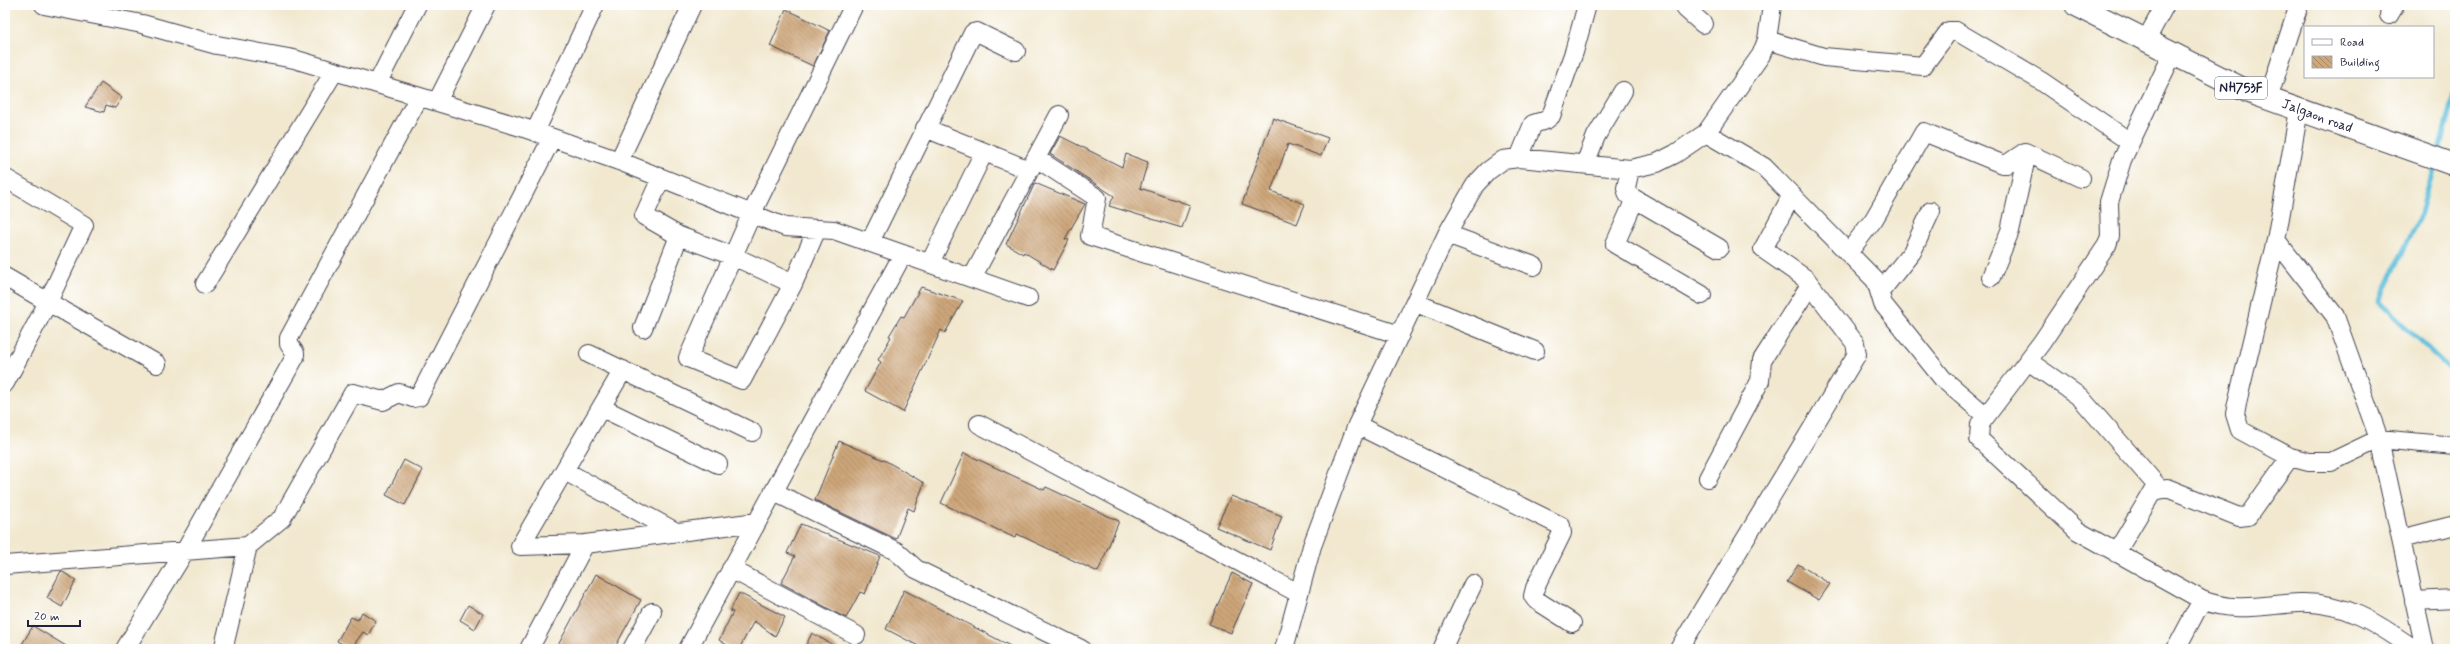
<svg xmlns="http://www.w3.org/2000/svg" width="2460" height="654" font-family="Mynerve,sans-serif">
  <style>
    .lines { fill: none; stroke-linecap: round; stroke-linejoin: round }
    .stream { stroke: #5cbedb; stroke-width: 5 }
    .building { fill: url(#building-back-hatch) }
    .street-casing { stroke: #414051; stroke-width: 20 }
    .highway-casing { stroke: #414051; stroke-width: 24 }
    .street { stroke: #fff; stroke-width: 18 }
    .highway { stroke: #fff; stroke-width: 22 }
    .labels { text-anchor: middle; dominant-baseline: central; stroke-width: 3; stroke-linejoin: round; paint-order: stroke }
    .shield { fill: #fff; stroke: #646476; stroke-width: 1 }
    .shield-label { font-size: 13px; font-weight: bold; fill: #22223b }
    .street-label { font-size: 14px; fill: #22223b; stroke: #fff }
  </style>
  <defs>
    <pattern id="building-back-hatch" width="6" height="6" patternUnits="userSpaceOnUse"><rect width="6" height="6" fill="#cda679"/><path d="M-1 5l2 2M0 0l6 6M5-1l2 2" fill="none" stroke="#a68764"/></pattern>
  </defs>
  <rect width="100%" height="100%" fill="#fff"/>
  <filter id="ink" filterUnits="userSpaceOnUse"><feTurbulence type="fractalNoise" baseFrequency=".025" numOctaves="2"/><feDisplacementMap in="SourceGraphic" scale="8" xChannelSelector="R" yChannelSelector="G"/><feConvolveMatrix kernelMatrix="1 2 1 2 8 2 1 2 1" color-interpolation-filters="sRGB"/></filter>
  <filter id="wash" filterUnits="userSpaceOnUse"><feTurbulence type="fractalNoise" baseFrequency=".012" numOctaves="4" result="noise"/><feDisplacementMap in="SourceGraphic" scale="16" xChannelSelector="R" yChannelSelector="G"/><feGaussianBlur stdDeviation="0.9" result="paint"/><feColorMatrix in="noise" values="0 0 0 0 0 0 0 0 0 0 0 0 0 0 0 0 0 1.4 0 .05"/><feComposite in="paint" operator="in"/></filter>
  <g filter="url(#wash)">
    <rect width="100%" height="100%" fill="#f1e8cf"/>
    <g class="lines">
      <path class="stream" d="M2438,154l17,-64
        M2435,163l-14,50 -42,89 76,72"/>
    </g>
    <g id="blocks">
      <path class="building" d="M786,9l44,22 -17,35 -43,-20z
        M101,83l21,15 -7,10 -9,-3 -2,7 -19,-5z
        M1273,118l55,20 -7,18 -33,-12 -17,47 34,13 -8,20 -55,-20z
        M1060,136l62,31 4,-13 22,8 -8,26 50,17 -8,23 -73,-22 5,-10 -64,-42z
        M1035,183l50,21 -20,35 4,1 -16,30 -29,-18 -1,2 -17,-10z
        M921,287l42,14 -18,32 -4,-3 -38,82 -38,-21 16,-29 -3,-2 13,-23 -2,-1 12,-20 3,1z
        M839,441l47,20 38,22 -10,28 -6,-3 -12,31 -81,-39z
        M964,453l80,37 2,-3 73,34 -21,51 -81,-38 -2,4 -74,-35z
        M404,460l19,10 -18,35 -19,-10z
        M1231,496l51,20 -12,34 -54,-23z
        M801,524l79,32 -15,38 -5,-2 -14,26 -65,-35 14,-27 -8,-3z
        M1798,564l32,20 -11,16 -32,-18z
        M61,571l15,9 -14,27 -15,-9z
        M1232,573l21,11 -22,49 -22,-9z
        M596,574l45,26 -27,49h-58z
        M904,590l64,34 48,25h-92l-38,-20z
        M739,593l46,24 -10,19 -21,-15 -15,28h-6l-14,-9 14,-28 -3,-1z
        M468,605l15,9 -8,15 -15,-9z
        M362,612l14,9 -8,14 -5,-3 -12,17 -14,-8 14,-24 7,3z
        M33,626l38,23h-52z
        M812,633l28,16h-36z"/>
    </g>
  </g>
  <g filter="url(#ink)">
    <use href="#blocks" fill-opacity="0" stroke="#414051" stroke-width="1"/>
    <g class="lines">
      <g class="street-casing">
        <path id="street" d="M44,5l98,19 75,21 77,14 143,43 87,26 95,33 166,66 49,3 194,68
          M1685,5l1,4 17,15
          M2389,15l6,-10
          M1767,40l57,17 99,9 26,-35h7l85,50 89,61
          M2146,40l19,-35
          M2173,53l-51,107 -13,42 1,34 -3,9 -65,97 -62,82 -1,15 99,92 124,69c32,13 62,5 96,3 46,-2 79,20 116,46
          M377,84l40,-79
          M2268,99l31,-94
          M437,102l49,-97
          M2299,110l-23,130 59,76 44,123 46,210
          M925,128l104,42
          M535,132l60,-127
          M1706,133l58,34 112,114 7,23 60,75 43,37
          M1036,158l61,40 -7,38 310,99
          M1519,158l14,-34 13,-4 5,-4 23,-64 13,-47
          M619,161l73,-156
          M1585,164l11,-28 27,-45
          M1630,169l-4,19 2,7 91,53
          M5,178l79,47 -36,77 109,62
          M1635,199l-20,45 87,51
          M1447,234l87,32
          M679,236l54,20 60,28 -51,96 -54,-22 64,-145 102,-208
          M2276,240l-39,163 -2,11 5,16 50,27 19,5h22l48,-23 76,7
          M870,242l103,-209 4,-1 39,19
          M1848,253l26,-34 50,-87 78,32h5l18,-12 56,26
          M930,263l54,-111
          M5,277l43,25 -43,81
          M1991,277l19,-46 17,-78
          M972,278l87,-163
          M205,284l129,-212
          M793,284l24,-55
          M1880,292l32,-40 19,-41
          M1416,303l119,48
          M643,328l36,-92 -35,-20 17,-38
          M589,354l163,78
          M2028,361l52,36 79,91
          M602,408l116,56
          M979,424l319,169
          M1357,425l204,101 1,7 -27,55 -2,8 3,4 36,23
          M565,471l111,61
          M1708,478l52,-97 2,-21 48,-75
          M774,492l122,59 20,18 165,80
          M2401,539l54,-14
          M585,544l-65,2 103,-176
          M2116,553l37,-62 14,-3 72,29 9,-1 42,-59
          M5,565l243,-19 34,-28 71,-125 30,8 16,-8 14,5 6,-1 133,-259
          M731,569l125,66
          M2414,601l41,-2
          M125,649l60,-98 110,-194v-4l-6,-9v-6l130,-241
          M226,649l-2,-3 24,-100
          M529,649l56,-105 172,-22
          M632,649l20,-37
          M688,649l215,-395
          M1284,649l28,-103 45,-121 90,-191 28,-49 13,-14 15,-11 16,-2 111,11 27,-6 18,-9 31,-21 55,-78 6,-15 5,-35
          M1442,649l31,-65
          M1679,649l178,-295 -2,-11 -49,-64 -43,-30 29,-54
          M2176,649l26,-49"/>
      </g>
      <g class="highway-casing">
        <path id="highway" d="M2076,5l173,87 206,73"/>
      </g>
      <use href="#street" class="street"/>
      <use href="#highway" class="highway"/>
    </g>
  </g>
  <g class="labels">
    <rect class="shield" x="2215" y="77" width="52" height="22" rx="3"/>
    <g class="shield-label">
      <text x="2241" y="88">NH753F</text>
    </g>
    <g class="street-label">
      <text transform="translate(2317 116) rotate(20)">Jalgaon road</text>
    </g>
  </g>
  <rect width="2460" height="654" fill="none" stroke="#fff" stroke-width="20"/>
  <rect x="2304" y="26" width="130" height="52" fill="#ffffff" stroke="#a7a7b1"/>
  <rect x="2312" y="39" width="20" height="6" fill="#ffffff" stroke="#a7a7b1"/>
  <text x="2340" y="46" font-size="12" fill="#22223b">Road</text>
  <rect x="2312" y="56" width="20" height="12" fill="url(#building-back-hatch)" stroke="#a7a7b1"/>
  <text x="2340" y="66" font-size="12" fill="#22223b">Building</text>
  <path d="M28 620v6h52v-6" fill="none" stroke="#22223b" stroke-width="2"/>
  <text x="34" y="620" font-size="12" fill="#22223b" stroke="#ffffff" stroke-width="3" paint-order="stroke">20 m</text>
</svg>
